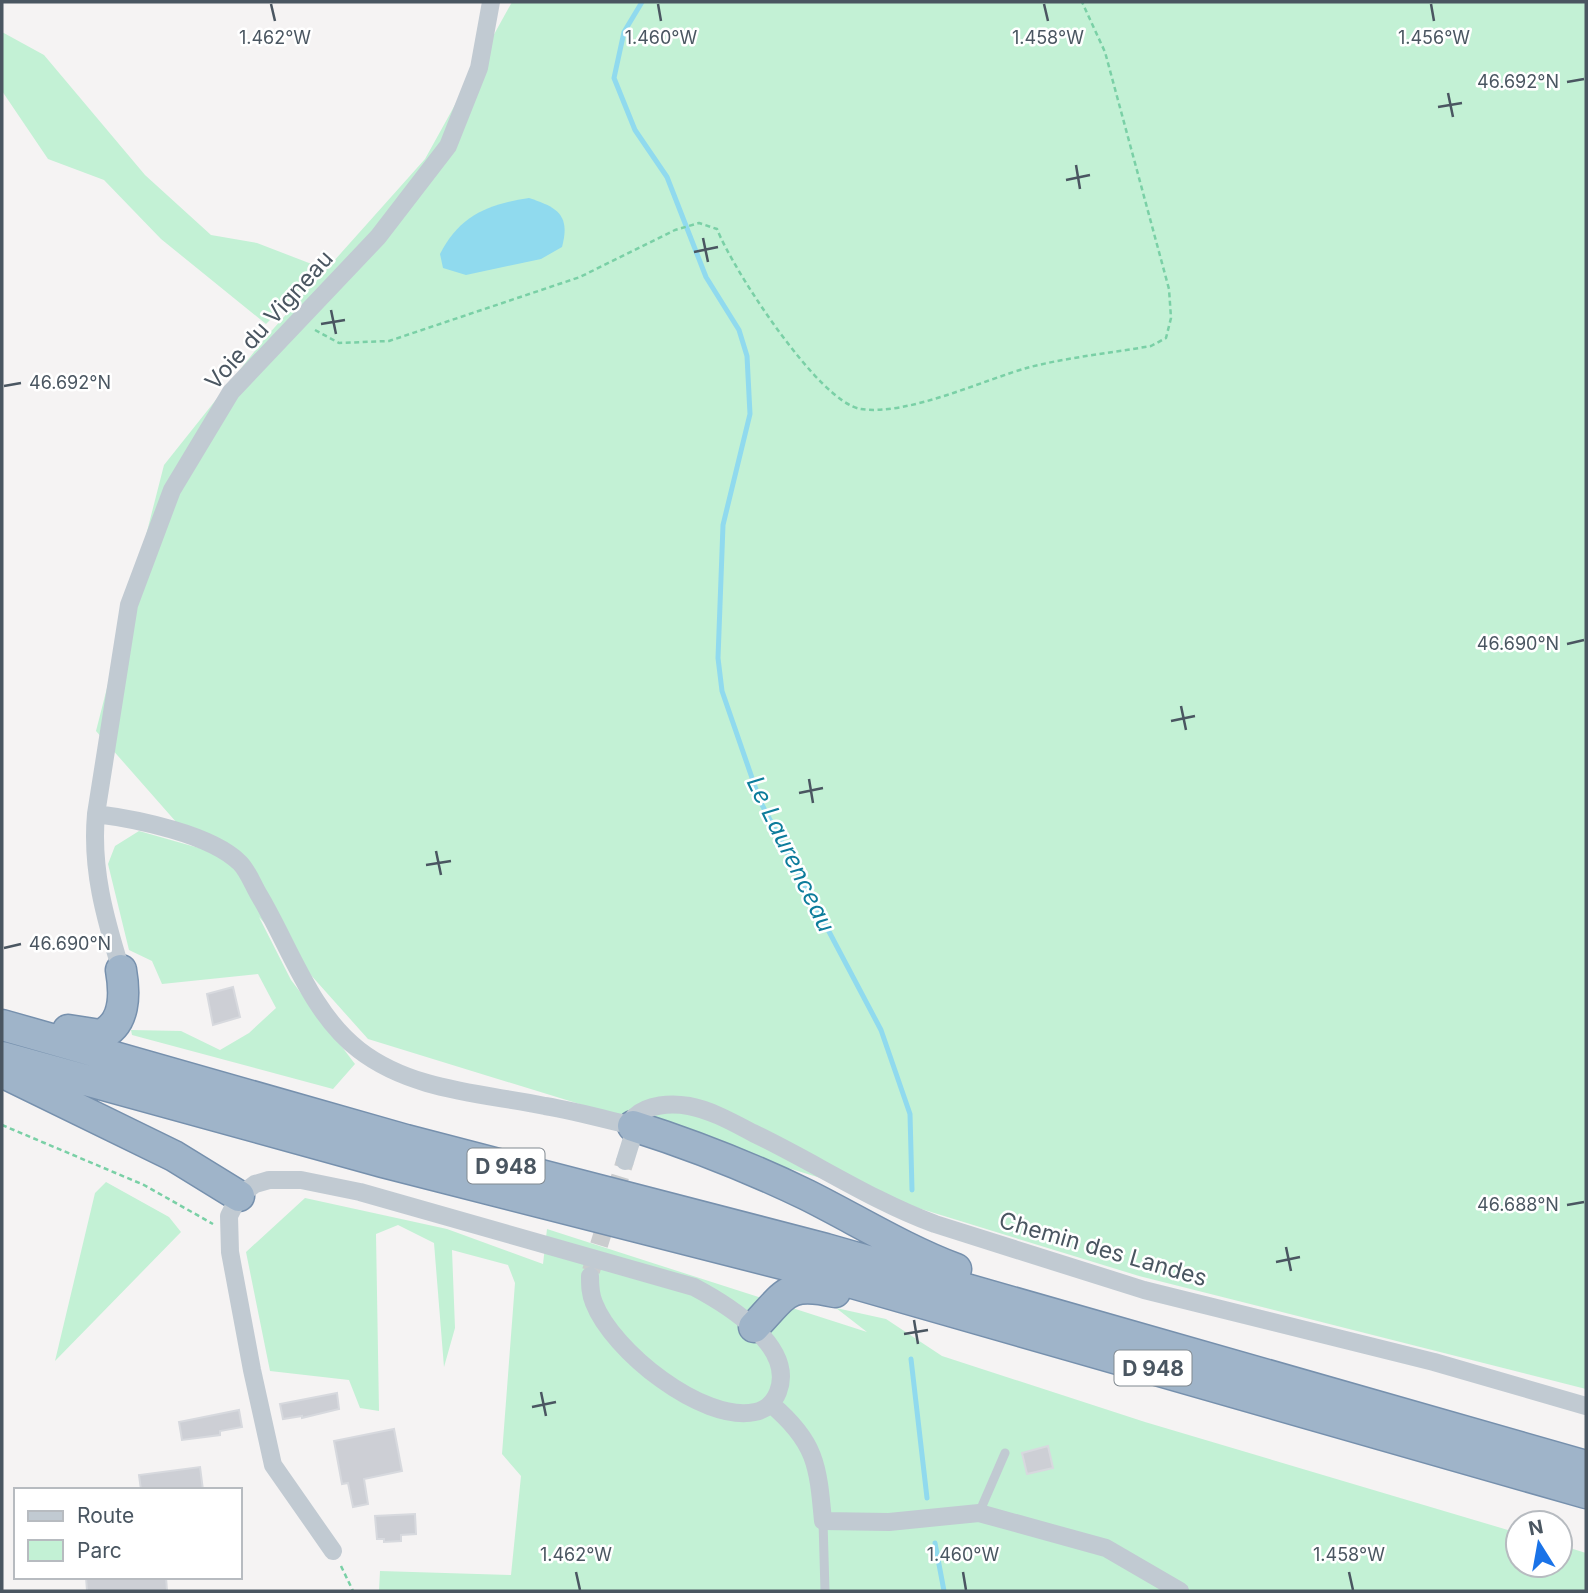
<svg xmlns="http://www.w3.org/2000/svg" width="1588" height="1593" font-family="Inter,sans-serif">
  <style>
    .green { fill: #c3f1d5 }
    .water { fill: #90daee }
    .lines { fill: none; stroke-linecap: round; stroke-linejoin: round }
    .stream { stroke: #90daee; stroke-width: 5 }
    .building { fill: #cdcfd5; stroke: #d7d9de; stroke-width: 2 }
    .minor-tunnel { stroke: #caccce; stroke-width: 18; stroke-dasharray: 18 9; stroke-linecap: butt }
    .trunk-casing { stroke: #7690ad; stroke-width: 33 }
    .path { stroke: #7ad0a6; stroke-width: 2.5; stroke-dasharray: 5 3.5; stroke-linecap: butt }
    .service { stroke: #c1cad2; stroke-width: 9 }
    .minor { stroke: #c1cad2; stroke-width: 18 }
    .trunk { stroke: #9fb4c9; stroke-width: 30 }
    .ticks { fill: none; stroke: #4a5661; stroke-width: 2.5 }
    .labels { text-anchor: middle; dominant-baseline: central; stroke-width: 5; stroke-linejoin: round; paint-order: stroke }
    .shield { fill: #fff; stroke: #808990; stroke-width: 2 }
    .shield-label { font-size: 21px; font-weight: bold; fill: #4a5661 }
    .street-label { font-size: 23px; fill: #4a5661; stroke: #fff }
    .water-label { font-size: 24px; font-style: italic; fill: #0c7c9b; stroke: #fff }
    .ticks-label { font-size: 18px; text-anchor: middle; fill: #4a5661; stroke: #fff; stroke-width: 5; stroke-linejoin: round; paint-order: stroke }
  </style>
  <rect width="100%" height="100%" fill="#f5f3f3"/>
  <path class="green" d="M512,2l1074,1v1386l-447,-113 -771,-237 -109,-122 32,63 64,84 -22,25 -201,-54 -1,-5 50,1 39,19 29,-17 27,-25 -18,-34 -96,10 -10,-23 -23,-11 -21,-86 7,-18 24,-15 60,17 -103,-117 68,-266 102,-128 159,-178z
    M2,32l42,23 101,120 66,60 46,8 65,25 -56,56 -105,-85 -57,-59 -56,-21 -46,-68z
    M106,1182l63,35 12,15 -126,129 40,-168z
    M305,1198l142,31 96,35 4,-35 320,103 -31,-24 50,11 56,37 203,66 373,111v32h42v-20l26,8v38h-1207l1,-20 131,4 10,-99 -19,-22 13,-171 -7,-18 -56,-15 3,78 -11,39 -10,-124 -36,-18 -22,9 3,177 -19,-3 -11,-28 -79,-9 -24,-119z"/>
  <path class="water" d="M529,198c27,9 42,16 33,49l-21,12 -75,16 -23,-7 -3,-14c19,-38 48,-50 89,-56z"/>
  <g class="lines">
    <path class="stream" d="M642,2l-18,30 -10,46 21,52 32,47 39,100 33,53 8,26 3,58 -27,111 -5,133 4,33 38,110 121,229 29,84 2,76
      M911,1359l16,139
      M935,1543l9,48"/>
  </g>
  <path class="building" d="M233,987l7,30 -27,8 -6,-31z
    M337,1393l2,16 -37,9v-2l-19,3 -3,-15z
    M239,1410l3,17 -22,4v4l-38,5 -3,-18z
    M394,1429l8,42 -38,8 4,25 -15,3 -5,-24 -6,1 -8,-43z
    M1048,1446l5,22 -26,6 -5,-21z
    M200,1467l3,23h-62l-2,-15z
    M415,1514l1,20 -15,1v6l-17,1v-3h-7l-2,-23z
    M86,1577h80l1,14h-80z"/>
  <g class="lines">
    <path class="minor-tunnel" d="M591,1271l34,-110"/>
    <g class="trunk-casing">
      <path id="trunk" d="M2,1025l404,115 420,109 760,217
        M68,1030l32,5c26,-10 25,-42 21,-65
        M2,1057l381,105 431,110 772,221
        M2,1072l172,84 65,40
        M633,1126c60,19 118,42 174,69 50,25 96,54 149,74
        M754,1327c32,-33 32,-46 81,-35"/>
    </g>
    <path class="path" d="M315,330l24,13 50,-2 191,-64 95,-47 24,-7 18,6c15,39 102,174 144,180 47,7 122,-29 169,-42 40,-10 81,-14 121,-21l15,-8 5,-20 -2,-29 -64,-237 -23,-50
      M2,1125l142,60 69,39
      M341,1566l12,25"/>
    <path class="service" d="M979,1513l26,-60
      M823,1521l2,70"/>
    <path class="minor" d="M96,814c40,5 115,20 144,49 8,8 13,22 19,32 31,52 51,117 100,155 53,41 123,43 186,56 30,5 59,13 88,20
      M121,970c-16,-52 -30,-101 -25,-156l33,-209 43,-115 59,-98 147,-155 70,-91 31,-78 12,-66
      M625,1161l9,-29v-15c14,-13 37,-14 55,-11 22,4 45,17 64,27 61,29 119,68 182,91l209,66 290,72 152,44
      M771,1404c45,38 47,61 52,117l66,1 90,-9 127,35 74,43
      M333,1551l-60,-86 -21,-95 -22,-118 -1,-36 10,-20 16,-12 14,-4h32l59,12 334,95c32,17 102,59 84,105 -4,10 -12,18 -23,20 -53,11 -143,-62 -161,-109 -4,-9 -4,-18 -4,-27"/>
    <use href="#trunk" class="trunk"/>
  </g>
  <path class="ticks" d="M271,4l4,17M658,4l3,17M1044,4l4,17M1431,4l3,17M1567,82l17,-3M1448,93l5,24M1438,107l24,-4M1076,165l4,24M1066,180l24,-5M703,238l5,24M694,252l24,-5M331,310l5,24M321,324l24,-4M4,386l17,-3M1567,644l17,-4M1181,706l5,24M1171,721l24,-5M809,779l4,24M799,793l24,-5M436,851l5,24M426,865l25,-4M4,948l17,-4M1567,1205l17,-3M1286,1247l5,24M1276,1262l24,-5M914,1320l4,24M904,1334l24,-4M541,1392l5,24M532,1407l24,-5M576,1572l4,18M963,1572l3,18M1349,1572l4,18"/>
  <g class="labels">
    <g class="shield">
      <rect x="467.5" y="1148.5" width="77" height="35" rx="5"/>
      <rect x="1114.5" y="1350.5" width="77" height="35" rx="5"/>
    </g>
    <g class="shield-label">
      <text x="506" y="1166">D 948</text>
      <text x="1153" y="1368">D 948</text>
    </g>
    <g class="street-label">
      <text transform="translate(269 320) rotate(-48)">Voie du Vigneau</text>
      <text transform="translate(1103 1249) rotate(16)">Chemin des Landes</text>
    </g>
    <g class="water-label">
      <text transform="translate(791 854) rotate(64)">Le Laurenceau</text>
    </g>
  </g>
  <g class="ticks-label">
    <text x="275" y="44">1.462°W</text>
    <text x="661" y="44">1.460°W</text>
    <text x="1048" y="44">1.458°W</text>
    <text x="1434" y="44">1.456°W</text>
    <text x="1518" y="88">46.692°N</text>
    <text x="70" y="389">46.692°N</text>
    <text x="1518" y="650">46.690°N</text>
    <text x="70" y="950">46.690°N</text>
    <text x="1518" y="1211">46.688°N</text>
    <text x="576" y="1561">1.462°W</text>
    <text x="963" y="1561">1.460°W</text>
    <text x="1349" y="1561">1.458°W</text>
  </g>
  <rect width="1588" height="1593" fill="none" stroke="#4a5661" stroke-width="7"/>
  <rect x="14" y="1488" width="228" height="91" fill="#ffffff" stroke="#b7bbc0" stroke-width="2"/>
  <rect x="28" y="1511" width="35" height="10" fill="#c1cad2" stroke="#b7bbc0" stroke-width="2"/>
  <text x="77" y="1523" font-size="21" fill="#4a5661">Route</text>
  <rect x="28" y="1540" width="35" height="21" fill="#c3f1d5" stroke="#b7bbc0" stroke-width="2"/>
  <text x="77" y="1558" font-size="21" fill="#4a5661">Parc</text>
  <g transform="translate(1539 1544) rotate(349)"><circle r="33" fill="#ffffff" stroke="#b7bbc0" stroke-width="2"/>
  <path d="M0-5L12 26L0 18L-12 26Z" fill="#1a73e8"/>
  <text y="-10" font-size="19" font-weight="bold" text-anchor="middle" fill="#4a5661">N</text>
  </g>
</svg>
